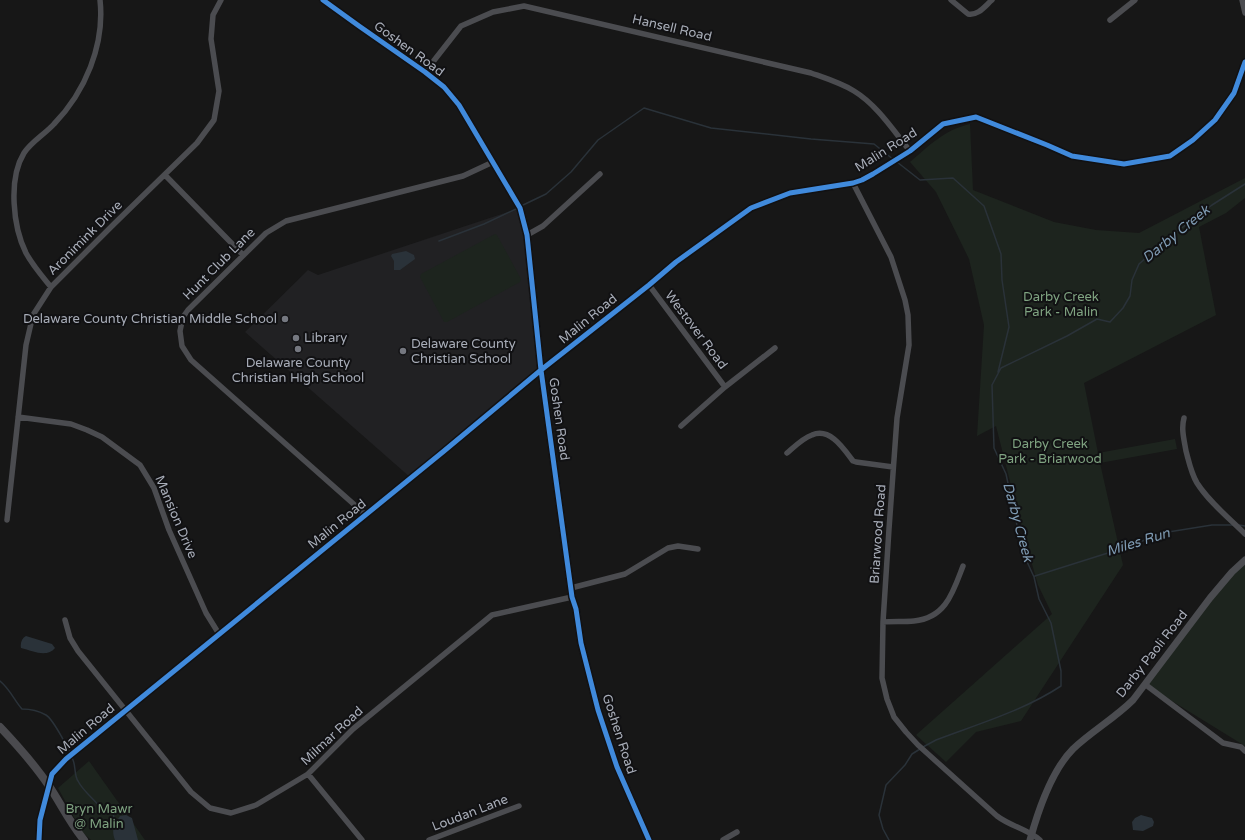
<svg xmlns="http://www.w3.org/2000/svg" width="1245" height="840" font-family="'Varela Round',sans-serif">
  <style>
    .built { fill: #212123 }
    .green { fill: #1d241e }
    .water { fill: #2a3239 }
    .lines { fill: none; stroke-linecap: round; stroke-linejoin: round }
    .stream { stroke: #2a3239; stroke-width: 1.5 }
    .minor { stroke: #4b4c50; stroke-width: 5.5 }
    .tertiary { stroke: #4b4c50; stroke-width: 7 }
    .secondary { stroke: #4a4a4e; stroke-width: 8 }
    .cycleway-casing { stroke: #111113; stroke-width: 8 }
    .cycleway { stroke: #408adc; stroke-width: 5 }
    .poi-dot { fill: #757880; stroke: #111113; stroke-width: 1.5 }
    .labels { text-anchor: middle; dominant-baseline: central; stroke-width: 4; stroke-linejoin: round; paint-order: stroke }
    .street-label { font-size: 13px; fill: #a8adb8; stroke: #111113 }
    .park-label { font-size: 13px; fill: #7fa381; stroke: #111113 }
    .poi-label { font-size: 13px; fill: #a8adb8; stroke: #111113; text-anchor: start }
    .water-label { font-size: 14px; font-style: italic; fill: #7f9bb3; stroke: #111113 }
  </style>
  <rect width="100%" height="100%" fill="#171717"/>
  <path class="built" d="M520,208l4,12 17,150 -130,108 -166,-146 63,-62 10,5z"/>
  <path class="green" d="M970,124l3,66 81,32 42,8 43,3 106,-55v20l-19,15 -27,14 17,88 -132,68 14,70 77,-14 2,10 -77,14 23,102 -102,156 -45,11 -30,30 -30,-27 136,-121 -14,-29 -16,-56 -26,-103 -19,10 7,-111 -15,-66 -33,-67 -26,-30c20,-17 34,-32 60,-38z
    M495,234l2,1 24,44 -1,3 -73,40h-3l-24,-45 1,-3z
    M1245,560v186l-99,-61 64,-87z
    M89,761l56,79h-54l-9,-8 -24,-44z"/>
  <path class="water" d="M406,251l8,4 1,4 -15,11h-6v-9l-3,-5 1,-2z
    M26,636l26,8 3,4c-8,10 -22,3 -34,0 -1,-5 1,-10 5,-12z
    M126,815l6,3 6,22h-23c-4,-10 -1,-15 5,-24z
    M1141,815l11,3 2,4 -1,4 -10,5 -10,-1 -1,-8 3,-4z"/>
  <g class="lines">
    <path class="stream" d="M897,162l23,18 33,-2 31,28 17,48 1,26 7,47 -11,45
      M521,206l25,-12 25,-22 27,-32 46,-32 67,20 100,11 63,5 20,16
      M439,241l45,-17 34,-16
      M1239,525l6,1
      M1035,576l95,-30 32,-13 50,-8h21
      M0,681c10,8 14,19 22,28 8,0 17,2 24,6 7,4 24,36 27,45 3,7 1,15 5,21 5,10 15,17 22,26h6l7,5 2,12
      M923,747l13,-7c42,-16 87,-29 125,-54v-15l-10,-48 -12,-24 -5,-22 -11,-24 -17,-79 -12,-26 -2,-63 9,-17 66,-32 30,-17 13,3 13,-14 7,-12 2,-16 7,-16 32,-28 41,-31 33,-21
      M889,840l-6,-11 -4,-14 7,-30 19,-20 7,-11 8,-5"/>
    <path class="minor" d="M951,0l17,14c10,2 17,-8 24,-14
      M1242,0l3,13
      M1110,20l25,-20
      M425,72l36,-46 32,-14 31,-6 287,67c14,5 30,10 43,18 23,14 39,39 56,60
      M165,175l78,80
      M853,183l38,74 14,43 3,15 1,30 -12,73 -8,111 -6,93 -1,56 5,21 7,18 12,15 12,13 79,71c13,10 30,13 43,24
      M527,235l16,-9 57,-52
      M649,285l76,102
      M51,287c-9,-11 -18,-21 -25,-34 -13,-26 -18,-74 -2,-100 7,-11 21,-19 30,-29 31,-32 51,-79 46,-124
      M18,417l53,7 16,6 15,7 38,28 14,23 15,42 37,83 13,21
      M1184,418c-3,11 0,21 2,33 3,11 5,22 11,32 12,19 32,35 48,51
      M681,426l44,-39 50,-39
      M787,453c7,-6 16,-15 25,-18 18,-8 32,14 41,26l3,1 37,5
      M366,515l-175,-155 -9,-14 -2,-15 3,-14 5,-7 78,-77 20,-12 177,-45 30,-14
      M7,520l19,-175 7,-30 18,-28 63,-63 83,-81 17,-23 5,-29 -8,-52 2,-24 8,-15
      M571,588l54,-14 43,-26 10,-2 20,3
      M65,620l5,18 8,13 113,141 19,16 21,5 25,-8 52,-31 45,-45 139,-114 80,-18
      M883,622c10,-1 21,0 31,-1 32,-3 39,-29 49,-55
      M1146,685l77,58 18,4 4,4
      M308,774l54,66
      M39,840l1,-20 12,-46 14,-15 378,-308 97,-81 108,-85 27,-23 75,-54 39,-15 63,-10 9,-3 11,-6 37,-23 33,-27 33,-7 71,28 25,11 52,8 46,-8 23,-16 22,-20 19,-27 11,-31
      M429,840l90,-34
      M723,840l14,-8"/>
    <path class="tertiary" d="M323,0l36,26 66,46 19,15 15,18 61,103 7,27 14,135 31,227 4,12 5,34 17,67 19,57 32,73
      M1030,840c8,-29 22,-70 43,-91 19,-18 42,-31 60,-49l77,-102 22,-26 13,-12"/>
    <path class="secondary" d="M0,727c17,18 35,38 49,59 12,18 21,37 35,54"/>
    <g class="cycleway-casing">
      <path id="cycleway" d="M323,0l36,26 66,46 19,15 15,18 61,103 7,27 14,135 31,227 4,12 5,34 17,67 19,57 32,73
        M39,840l1,-20 12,-46 14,-15 378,-308 97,-81 108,-85 27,-23 75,-54 39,-15 63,-10 9,-3 11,-6 37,-23 33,-27 33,-7 71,28 25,11 52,8 46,-8 23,-16 22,-20 19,-27 11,-31"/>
    </g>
    <use href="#cycleway" class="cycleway"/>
  </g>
  <g class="poi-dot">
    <circle cx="285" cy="319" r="4"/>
    <circle cx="296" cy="338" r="4"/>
    <circle cx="298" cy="349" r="4"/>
    <circle cx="403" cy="351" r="4"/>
  </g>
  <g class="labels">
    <g class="street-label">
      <text transform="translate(672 28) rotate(13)">Hansell Road</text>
      <text transform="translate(409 49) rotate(36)">Goshen Road</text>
      <text transform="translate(886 150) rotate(-32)">Malin Road</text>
      <text transform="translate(85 238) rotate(-45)">Aronimink Drive</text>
      <text transform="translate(219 264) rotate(-45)">Hunt Club Lane</text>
      <text transform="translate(588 319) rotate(-39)">Malin Road</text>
      <text transform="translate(696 330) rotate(53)">Westover Road</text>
      <text transform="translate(559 419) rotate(82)">Goshen Road</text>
      <text transform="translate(176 517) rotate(67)">Mansion Drive</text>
      <text transform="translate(337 524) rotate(-39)">Malin Road</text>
      <text transform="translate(878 534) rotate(-86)">Briarwood Road</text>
      <text transform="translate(1152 654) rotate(-52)">Darby Paoli Road</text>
      <text transform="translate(86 729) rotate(-40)">Malin Road</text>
      <text transform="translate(619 734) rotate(72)">Goshen Road</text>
      <text transform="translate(332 736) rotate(-43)">Milmar Road</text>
      <text transform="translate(470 813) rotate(-21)">Loudan Lane</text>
    </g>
    <g class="park-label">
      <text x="1061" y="297">Darby Creek<tspan x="1061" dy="15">Park - Malin</tspan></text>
      <text x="1050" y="444">Darby Creek<tspan x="1050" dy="15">Park - Briarwood</tspan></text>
      <text x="99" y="809">Bryn Mawr<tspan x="99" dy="15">@ Malin</tspan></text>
    </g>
    <g class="poi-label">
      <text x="277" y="319" text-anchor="end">Delaware County Christian Middle School</text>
      <text x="304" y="338">Library</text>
      <text x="411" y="344">Delaware County<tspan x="411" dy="15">Christian School</tspan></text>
      <text x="298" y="363" text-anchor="middle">Delaware County<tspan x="298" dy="15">Christian High School</tspan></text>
    </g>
    <g class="water-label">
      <text transform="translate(1176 234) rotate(-39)">Darby Creek</text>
      <text transform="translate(1018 522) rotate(75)">Darby Creek</text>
      <text transform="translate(1138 542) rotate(-17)">Miles Run</text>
    </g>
  </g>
</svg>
